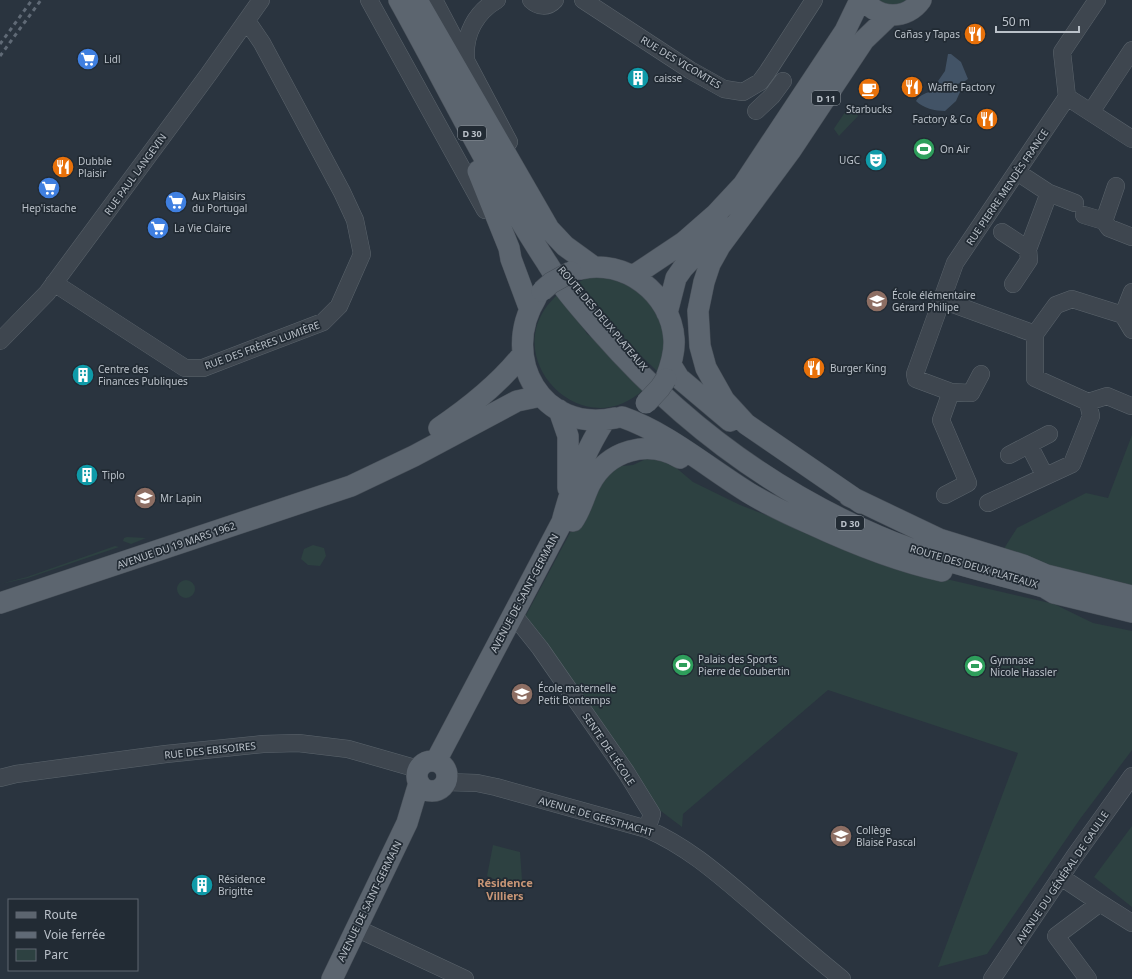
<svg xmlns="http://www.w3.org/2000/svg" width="1132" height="979" font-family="'Noto Sans',sans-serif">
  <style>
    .green { fill: #2d4141 }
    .water { fill: #425366 }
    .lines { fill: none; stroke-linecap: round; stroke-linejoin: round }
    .minor-casing { stroke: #5b646c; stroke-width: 18 }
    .major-casing { stroke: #474f58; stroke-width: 22 }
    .minor { stroke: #3e464f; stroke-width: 17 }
    .major { stroke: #5c656f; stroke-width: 21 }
    .rail { stroke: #606a76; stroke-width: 3; stroke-dasharray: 4 4; stroke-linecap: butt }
    .major-bridge-casing { stroke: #474f58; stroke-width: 22; stroke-linecap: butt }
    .major-bridge { stroke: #5c656f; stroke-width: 21 }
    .labels { text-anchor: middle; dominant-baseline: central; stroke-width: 3.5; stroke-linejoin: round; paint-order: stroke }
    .shield { fill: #222b34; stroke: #8c949c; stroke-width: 1 }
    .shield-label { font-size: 9px; font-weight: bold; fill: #bac1c9 }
    .poi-label { font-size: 10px; fill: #bac1c9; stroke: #222b34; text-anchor: start }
    .street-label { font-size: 10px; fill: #bac1c9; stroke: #222b34 }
    .neighbourhood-label { font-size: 11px; font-weight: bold; fill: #c99676; stroke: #222b34 }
  </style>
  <rect width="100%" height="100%" fill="#2a343f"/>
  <path class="green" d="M875,0h36l-21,7z
    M850,105h2l6,11 -19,20 -5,-7 1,-2z
    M602,277c28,5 59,25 62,56 2,13 -2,27 -6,39l-27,-26 -52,-64 8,-4z
    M562,291l25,43 22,14 35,41c-64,61 -156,-40 -82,-98z
    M1132,435v153l-126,-33 -1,-8 12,-19 69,-35 22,5z
    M646,459l14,1 14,6 19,16 47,23 172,66 142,33 39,19 39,8v119l-52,69 -93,135 -49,13 80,-214 -190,-63 -145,124 -1,13 -29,-22 -129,-186 47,-88v-8l40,-56 22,-2z
    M127,537l19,1 -15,6 -8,-3 1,-3z
    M313,545l11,3 2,8 -6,10 -12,-1 -7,-6 3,-10z
    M115,546l4,1 -91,31 -28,6 27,-7z
    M177 589a9 9 0 1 1 18 0a9 9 0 1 1-18 0Z
    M1132,826v81l-38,-30z
    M493,845l27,7 2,28 -3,10 -32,-14z"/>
  <path class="water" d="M948,54h3l10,8 7,17 -6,4 -24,4 -2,-3 9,-13z
    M957,88l3,4 -4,9 -11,10c-10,0 -22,-3 -29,-10 7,-12 29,-11 41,-13z"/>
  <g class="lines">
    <g class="minor-casing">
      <path id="minor" d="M369,0l116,210
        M434,0l75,142
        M531,0c7,7 17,8 24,0
        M583,0l107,70 34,19 19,3 17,-10 8,-11 46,-71
        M466,59c-2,-25 10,-47 31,-59
        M1067,97l65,42
        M756,111l16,-15 11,-15
        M1091,112l41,-62
        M1017,172l32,21 26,10
        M1116,186l-12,35 5,7 23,9
        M1084,215l20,6
        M1002,232l26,17 21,-56
        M54,283l131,85h18l120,-46 16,-16 23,-52 -7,-34 -13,-28 -80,-149 -15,-22
        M1013,284l16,-24 -1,-11
        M942,300l93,34
        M1123,315l9,15
        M0,341l47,-48 161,-218 53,-75
        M951,392l20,1 10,-19
        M1088,402l19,-6 24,10
        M1029,445l16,31
        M1009,455l40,-21
        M945,495l23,-12 -27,-63 10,-28 -35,-13 -1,-5 40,-111 112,-166 -5,-45 35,-52
        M988,503l84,-39 19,-48 -3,-14 -53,-24v-44l21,-29 16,-6 51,16 9,-23
        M513,614l27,34 86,124 26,42 -5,15
        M0,778l16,-4 150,-20 97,-10 35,-1 50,6 70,20
        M446,782l31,1 19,4 151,42c41,18 71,45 104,73 30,26 60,52 91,77
        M1061,877l39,26
        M356,928l109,51
        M992,979l82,-122 58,-81
        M1088,979l-32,-43 44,-33 32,20"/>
    </g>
    <g class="major-casing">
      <path id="major" d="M399,0c49,88 93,179 148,263 15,25 35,47 54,69 77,88 168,157 277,204 53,23 110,36 166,51l10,6 78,19
        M417,0l132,229 16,17 29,21
        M864,0c15,20 43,20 57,0
        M478,171l31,77 2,11 19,51
        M580,269c44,-11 91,24 94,70 1,13 -3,26 -8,39
        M633,276l51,-34 32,-28 27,-29 102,-154 15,-31
        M536,298c-37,60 6,136 79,120
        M667,313l9,-35 7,-10 39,-42
        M671,365l8,13 51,43
        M559,410l9,26v52
        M622,417c46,16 85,50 127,76 20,12 41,22 62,31 43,20 85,37 131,47
        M439,428c31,-21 59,-43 83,-73
        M849,496l90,43 84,26 23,10
        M861,503l-115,-79 -22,-24 -18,-32 -6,-22 -2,-35 6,-29 6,-18 10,-18 71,-96 73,-110 25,-24
        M573,521c8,-11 11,-25 17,-37 18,-34 58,-45 90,-26
        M1032,574l14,1 86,21
        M0,603l351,-117 63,-30 103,-55 24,-5
        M436,761l126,-239c9,-35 23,-71 43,-102
        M417 776a15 15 0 1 1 30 0a15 15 0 1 1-30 0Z
        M332,979l75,-156 12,-40"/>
    </g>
    <use href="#minor" class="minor"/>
    <use href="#major" class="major"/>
    <path class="rail" d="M0,44l32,-44
      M0,56l41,-56"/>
    <g class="major-bridge-casing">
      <path id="major-bridge" d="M542,291l9,-8 20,-11
        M646,403l14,-15 6,-9"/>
    </g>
    <use href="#major-bridge" class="major-bridge"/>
  </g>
  <defs>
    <g id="restaurant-disc" transform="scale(1.15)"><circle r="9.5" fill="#e8710a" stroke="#222b34"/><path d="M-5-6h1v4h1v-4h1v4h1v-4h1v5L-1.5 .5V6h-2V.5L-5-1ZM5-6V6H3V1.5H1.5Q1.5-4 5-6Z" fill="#fff"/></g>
    <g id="supermarket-disc" transform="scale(1.15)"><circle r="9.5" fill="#3f7fe0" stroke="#222b34"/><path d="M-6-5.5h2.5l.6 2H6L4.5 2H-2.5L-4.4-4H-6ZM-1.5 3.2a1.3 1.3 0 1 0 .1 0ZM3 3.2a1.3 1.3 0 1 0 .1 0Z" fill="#fff"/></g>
    <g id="building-disc" transform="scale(1.15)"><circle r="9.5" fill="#0f9aa8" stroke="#222b34"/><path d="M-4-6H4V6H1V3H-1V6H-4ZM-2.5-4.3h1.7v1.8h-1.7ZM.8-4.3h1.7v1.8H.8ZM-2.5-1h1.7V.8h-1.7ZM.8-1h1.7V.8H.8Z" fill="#fff"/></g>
    <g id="cafe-disc" transform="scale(1.15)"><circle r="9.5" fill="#e8710a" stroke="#222b34"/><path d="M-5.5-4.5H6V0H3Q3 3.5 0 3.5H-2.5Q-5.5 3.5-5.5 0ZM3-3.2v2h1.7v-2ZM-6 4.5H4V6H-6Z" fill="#fff"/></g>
    <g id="stadium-disc" transform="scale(1.15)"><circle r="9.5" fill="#2e9e5b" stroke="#222b34"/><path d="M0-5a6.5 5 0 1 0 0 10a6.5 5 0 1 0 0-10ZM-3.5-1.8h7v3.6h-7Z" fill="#fff"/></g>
    <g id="theatre-disc" transform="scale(1.15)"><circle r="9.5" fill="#0f9aa8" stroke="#222b34"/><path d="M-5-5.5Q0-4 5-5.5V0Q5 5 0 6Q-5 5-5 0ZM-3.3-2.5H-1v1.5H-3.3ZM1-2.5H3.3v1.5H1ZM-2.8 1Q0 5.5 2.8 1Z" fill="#fff"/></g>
    <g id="school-disc" transform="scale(1.15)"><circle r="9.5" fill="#8d6e63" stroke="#222b34"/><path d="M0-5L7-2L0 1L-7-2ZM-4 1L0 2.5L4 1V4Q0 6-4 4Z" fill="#fff"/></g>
  </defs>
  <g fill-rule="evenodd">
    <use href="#restaurant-disc" x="975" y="34"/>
    <use href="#supermarket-disc" x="88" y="59"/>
    <use href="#building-disc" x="638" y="78"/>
    <use href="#restaurant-disc" x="912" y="87"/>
    <use href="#cafe-disc" x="869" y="89"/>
    <use href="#restaurant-disc" x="987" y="119"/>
    <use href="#stadium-disc" x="924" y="149"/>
    <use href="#theatre-disc" x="876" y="160"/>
    <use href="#restaurant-disc" x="63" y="167"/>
    <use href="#supermarket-disc" x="49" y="188"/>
    <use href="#supermarket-disc" x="176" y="202"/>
    <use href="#supermarket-disc" x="158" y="228"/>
    <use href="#school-disc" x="877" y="301"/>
    <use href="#restaurant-disc" x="814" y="368"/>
    <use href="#building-disc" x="83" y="375"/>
    <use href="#building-disc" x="87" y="475"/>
    <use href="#school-disc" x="145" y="498"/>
    <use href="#stadium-disc" x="683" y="665"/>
    <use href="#stadium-disc" x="975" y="666"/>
    <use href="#school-disc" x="522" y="694"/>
    <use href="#school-disc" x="841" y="836"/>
    <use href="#building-disc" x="202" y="885"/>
  </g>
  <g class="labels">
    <g class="shield">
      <rect x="812" y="91" width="28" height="14" rx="3"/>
      <rect x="458" y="126" width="28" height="14" rx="3"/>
      <rect x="836" y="516" width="28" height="14" rx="3"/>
    </g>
    <g class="shield-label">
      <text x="826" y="98">D 11</text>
      <text x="472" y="133">D 30</text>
      <text x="850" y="523">D 30</text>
    </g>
    <g class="poi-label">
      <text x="960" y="34" text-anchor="end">Cañas y Tapas</text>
      <text x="104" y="59">Lidl</text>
      <text x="654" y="78">caisse</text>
      <text x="928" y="87">Waffle Factory</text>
      <text x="869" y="109" text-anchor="middle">Starbucks</text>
      <text x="972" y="119" text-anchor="end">Factory &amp; Co</text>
      <text x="940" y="149">On Air</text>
      <text x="860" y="160" text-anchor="end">UGC</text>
      <text x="78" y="161">Dubble<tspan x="78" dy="12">Plaisir</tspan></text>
      <text x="192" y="196">Aux Plaisirs<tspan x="192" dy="12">du Portugal</tspan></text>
      <text x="49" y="208" text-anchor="middle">Hep'istache</text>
      <text x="174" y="228">La Vie Claire</text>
      <text x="892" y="295">École élémentaire<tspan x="892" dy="12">Gérard Philipe</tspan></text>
      <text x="830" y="368">Burger King</text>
      <text x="98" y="369">Centre des<tspan x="98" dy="12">Finances Publiques</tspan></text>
      <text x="102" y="475">Tiplo</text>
      <text x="160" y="498">Mr Lapin</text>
      <text x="698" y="659">Palais des Sports<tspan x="698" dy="12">Pierre de Coubertin</tspan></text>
      <text x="990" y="660">Gymnase<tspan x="990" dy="12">Nicole Hassler</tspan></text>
      <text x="538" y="688">École maternelle<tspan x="538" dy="12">Petit Bontemps</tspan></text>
      <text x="856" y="830">Collège<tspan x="856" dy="12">Blaise Pascal</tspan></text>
      <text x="218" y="879">Résidence<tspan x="218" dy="12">Brigitte</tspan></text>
    </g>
    <g class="street-label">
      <text transform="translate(681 62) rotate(31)">RUE DES VICOMTES</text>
      <text transform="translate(135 174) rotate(-54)">RUE PAUL LANGEVIN</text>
      <text transform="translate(1007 187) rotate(-56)">RUE PIERRE MENDÈS FRANCE</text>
      <text transform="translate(603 318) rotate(50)">ROUTE DES DEUX PLATEAUX</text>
      <text transform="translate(262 345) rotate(-20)">RUE DES FRÈRES LUMIÈRE</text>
      <text transform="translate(176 545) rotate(-19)">AVENUE DU 19 MARS 1962</text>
      <text transform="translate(974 566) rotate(16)">ROUTE DES DEUX PLATEAUX</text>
      <text transform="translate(524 593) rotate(-62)">AVENUE DE SAINT-GERMAIN</text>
      <text transform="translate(609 749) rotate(56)">SENTE DE L'ÉCOLE</text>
      <text transform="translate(210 750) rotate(-6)">RUE DES EBISOIRES</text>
      <text transform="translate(596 816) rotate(16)">AVENUE DE GEESTHACHT</text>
      <text transform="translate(1062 877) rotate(-56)">AVENUE DU GÉNÉRAL DE GAULLE</text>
      <text transform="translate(369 901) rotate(-64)">AVENUE DE SAINT-GERMAIN</text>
    </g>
    <g class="neighbourhood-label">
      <text x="505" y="882">Résidence<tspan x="505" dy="13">Villiers</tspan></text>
    </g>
  </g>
  <rect x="8" y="899" width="130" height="72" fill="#222b34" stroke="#5f6770"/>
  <rect x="16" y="912" width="20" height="6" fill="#5c656f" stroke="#5f6770"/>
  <text x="44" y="919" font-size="12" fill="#bac1c9">Route</text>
  <rect x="16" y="932" width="20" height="6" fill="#606a76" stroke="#5f6770"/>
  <text x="44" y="939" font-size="12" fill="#bac1c9">Voie ferrée</text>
  <rect x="16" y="949" width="20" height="12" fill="#2d4141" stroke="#5f6770"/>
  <text x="44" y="959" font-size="12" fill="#bac1c9">Parc</text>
  <path d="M996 26v6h83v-6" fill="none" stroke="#bac1c9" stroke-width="2"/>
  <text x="1002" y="26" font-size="12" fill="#bac1c9" stroke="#222b34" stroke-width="3" paint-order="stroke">50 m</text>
</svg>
